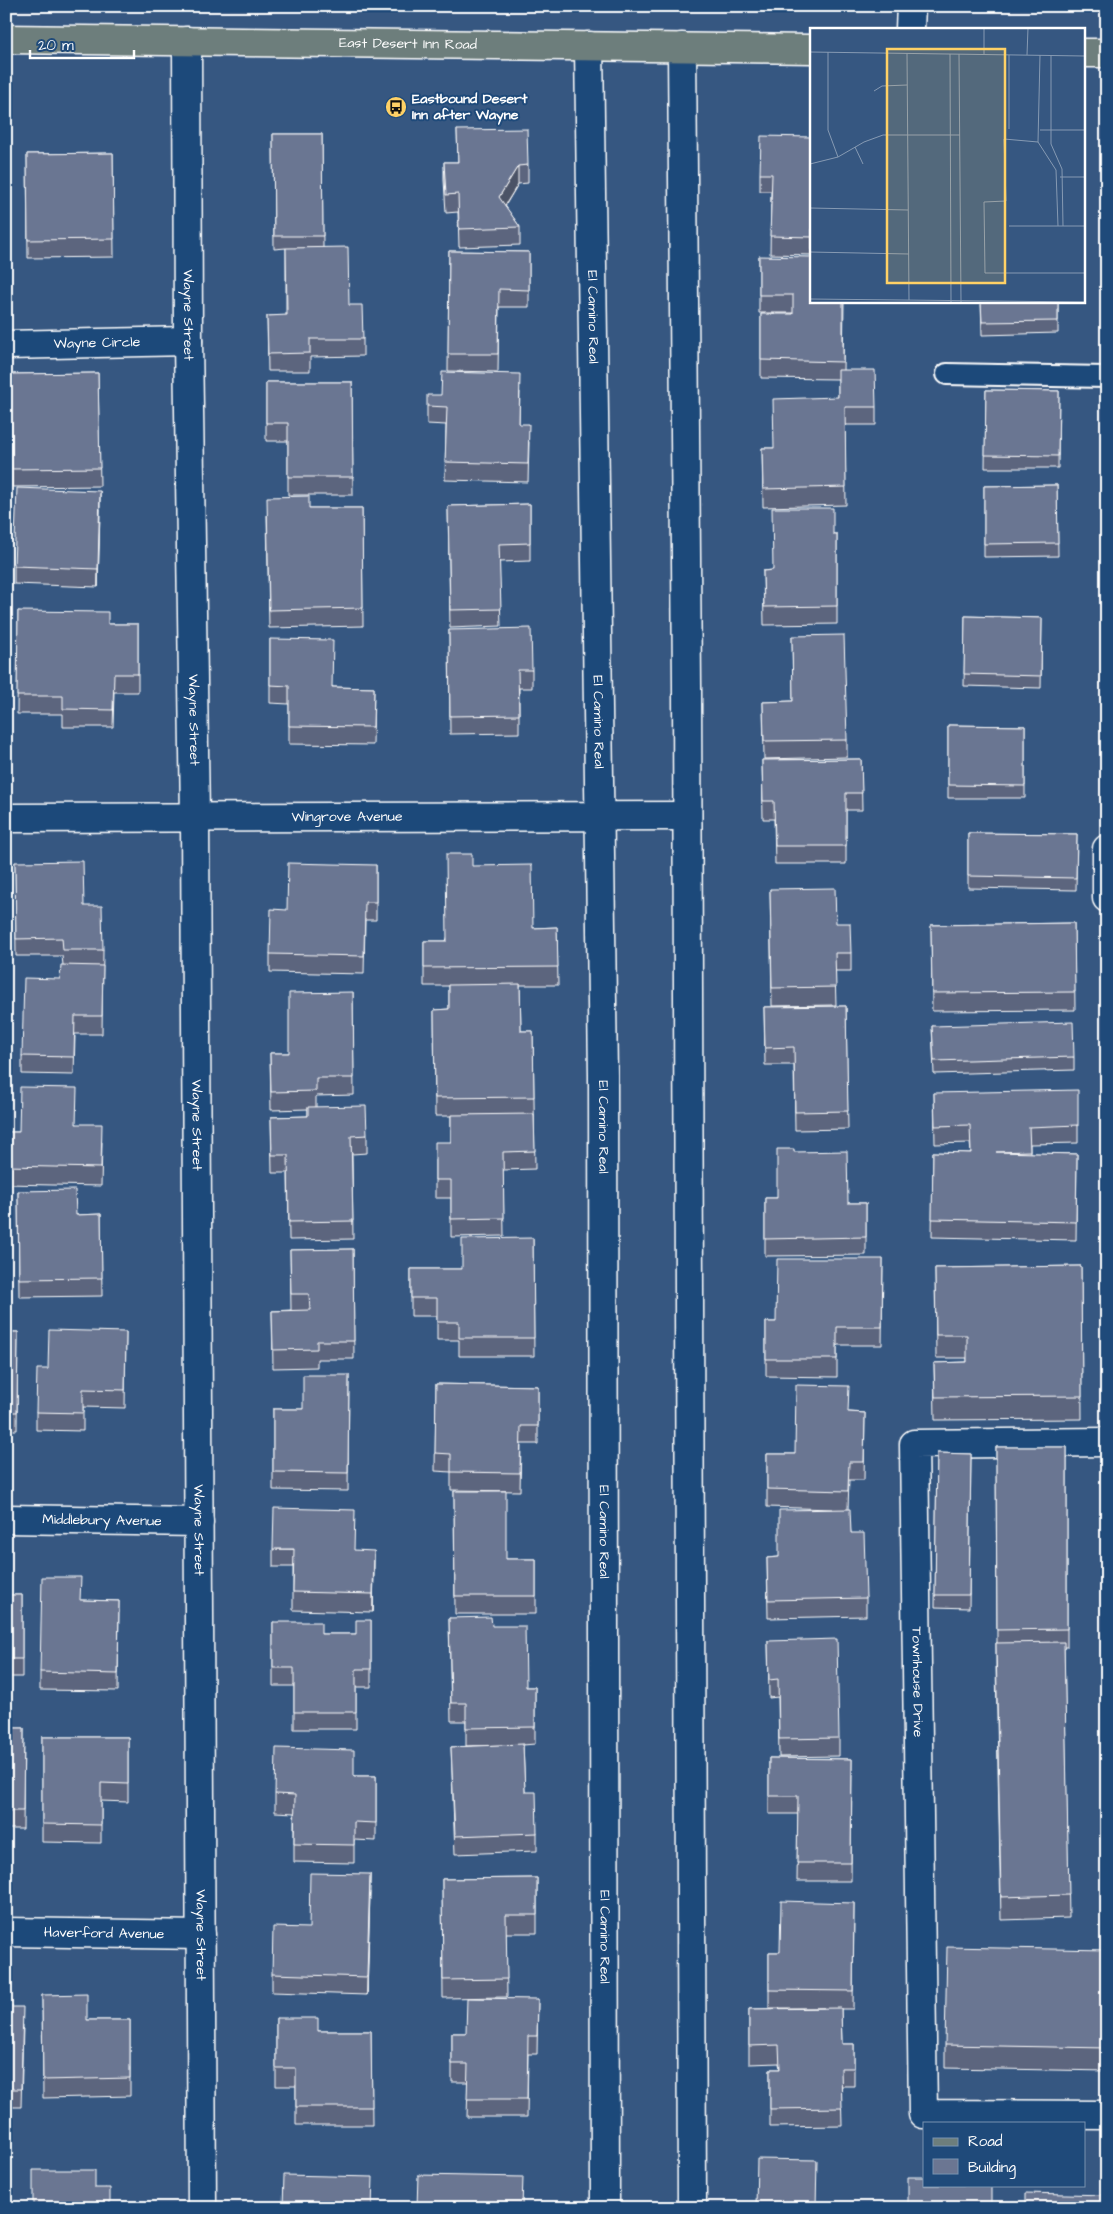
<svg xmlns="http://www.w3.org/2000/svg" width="1113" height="2214" font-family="'Architects Daughter',sans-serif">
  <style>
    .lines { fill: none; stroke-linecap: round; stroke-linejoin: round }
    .lane-casing { stroke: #fff; stroke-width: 24 }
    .street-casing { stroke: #fff; stroke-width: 31 }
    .primary-casing { stroke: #fff; stroke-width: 31 }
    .lane { stroke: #1f4a7a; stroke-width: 20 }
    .street { stroke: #1f4a7a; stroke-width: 28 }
    .primary { stroke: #6d7e7c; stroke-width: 28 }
    .wall { fill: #5c657e; stroke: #fff }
    .shaded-wall { fill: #4b5366; stroke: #fff }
    .building { fill: #6b7692; stroke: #fff }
    .labels { text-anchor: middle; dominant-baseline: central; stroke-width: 4; stroke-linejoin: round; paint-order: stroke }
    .street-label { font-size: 14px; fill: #fff; stroke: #1f4a7a }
    .poi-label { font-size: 14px; font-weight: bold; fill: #fff; stroke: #1f4a7a; text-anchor: start }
    .inset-road { fill: none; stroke: #869ab3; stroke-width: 1 }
    .view { fill: #ffd166; fill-opacity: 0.15; stroke: #ffd166; stroke-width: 2.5 }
    .inset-edge { fill: none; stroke: #fff; stroke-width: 2.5 }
  </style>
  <rect width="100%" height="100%" fill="#365781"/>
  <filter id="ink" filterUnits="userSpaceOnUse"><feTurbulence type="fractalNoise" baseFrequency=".02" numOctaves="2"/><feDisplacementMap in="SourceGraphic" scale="10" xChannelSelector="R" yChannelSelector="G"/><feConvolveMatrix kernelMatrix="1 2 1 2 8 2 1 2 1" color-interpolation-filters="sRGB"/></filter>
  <g filter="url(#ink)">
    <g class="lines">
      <g class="lane-casing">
        <path id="lane" d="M947,374l160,3"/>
      </g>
      <g class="street-casing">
        <g id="street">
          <path d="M910,29l1,-23"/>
          <path id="s1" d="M187,41l1,300 7,476 7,1391"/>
          <path id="s2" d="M589,46l14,1029 2,1133"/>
          <path d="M682,47l5,638 5,1523"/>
          <path id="s3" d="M6,345l182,-4"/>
          <path id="s4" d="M6,818l681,-2"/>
          <path d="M1107,849v49"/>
          <path id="s5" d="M1107,1442l-193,2 9,670 184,1"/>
          <path id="s6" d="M6,1519l193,3"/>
          <path id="s7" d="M6,1932l195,3"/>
        </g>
      </g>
      <g class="primary-casing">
        <g id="primary">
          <path id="s8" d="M6,39l806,10"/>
          <path d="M1084,53h23"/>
        </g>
      </g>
      <use href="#lane" class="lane"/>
      <use href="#street" class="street"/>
      <use href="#primary" class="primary"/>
    </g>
    <path class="wall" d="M457,130l71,35v18l-10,1 -13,22 15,21v18l-61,2 -1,-35 -12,1 -2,-33v-18h14z
      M273,134h49l1,114 40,91v17l-53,1v14h-42l-1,-55h19v-68l-12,1z
      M812,137v118l-42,-1 1,-63h-11v-17z
      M113,153l1,104 -86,1 -1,-104z
      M6,156h1v97h-1z
      M449,251l80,1v55h-30l-1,65 -50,-1z
      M759,256l85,45 -1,69 33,37v18h-31l1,80 -83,2 -1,-59h12l64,-51v-18l-77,-1v-64h32v-1h-34z
      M981,301h77v32l-76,2z
      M98,373l2,113 -88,1 -1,-113z
      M266,382h86l1,113h-65v-54h-22z
      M986,390l73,1 -1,77h-73z
      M520,392l-1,32 10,18 -1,40 -83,-2 1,-55 -19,-1v-18l14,-11z
      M1057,485l1,71 -74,1v-71z
      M530,504v57l-31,1 2,64 -51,2 -2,-122z
      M309,508h53l1,118 -94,2 -2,-113z
      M100,509l-2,78 -84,-3v-18z
      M833,534h4v90l-73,1 -1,-54 10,-1z
      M18,611l90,13h30v68h-24l-1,35h-50v-13h-46z
      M965,616l77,2 -1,70 -77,-2z
      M449,630l83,40v18h-13v45l-69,1z
      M792,636l55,104v17l-83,2 -1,-57 30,-1z
      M270,639l63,48 41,1 -1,57 -84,-1v-40l-19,-1z
      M948,725l77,1v72h-77z
      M861,759l1,51h-16v54h-71l-1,-45h-11l-1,-59z
      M968,833l109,1 -1,56 -108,-2z
      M15,862l69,44 19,44 -1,84h-27l-1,41 -52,-1v-18l38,-77 3,-14 -1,-9h-46z
      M376,865v55h-11l-1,54 -94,-2v-18l17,-44z
      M472,866l61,62 24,-1 1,58h-38l1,46h12l2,138 -32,1 1,66 -53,1v-39h-16v-38l16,-18v-26h-16l-1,-106 15,-1v-23h-25v-45h22z
      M770,889l66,34 15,30v18h-16l1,34 -64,1z
      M1074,923l1,87 -143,1 -1,-86z
      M353,992l1,103 -38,1v11l51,28v18l-15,1 1,85 -64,1 -1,-67h-16l-1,-56 37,-1v-7l-37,1 -1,-57h19z
      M846,1006l2,123 -53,1 -1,-65h-29l-1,-58z
      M932,1026l142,31v13l-140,4z
      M934,1093l144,32v18l-48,1v9l47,1 -1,86 -144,-3 1,-85 38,1 -1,-10 -35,1z
      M77,1124l25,18 -1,44 -95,-2v-52h13z
      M794,1152l54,51h18v52l-101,1v-58h12z
      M18,1191l58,24 25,-1 1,82 -83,1z
      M533,1238l1,118h-75v-16h-22v-24h-26v-47h51z
      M353,1249l1,110h-37v8l-44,1 -1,-57 19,-1 -1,-60z
      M883,1259l-1,86h-45v32l-71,-1v-54h10z
      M1081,1266l1,153 -147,1 -1,-57 33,-1v-4h-31l-1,-90z
      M6,1332h12l-1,98h-11z
      M126,1332l-1,76 -42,-1v24l-47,-1v-18l12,-43z
      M349,1375l-1,116 -75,-1v-81h30z
      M436,1384l102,2v58h-17l-1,47 -69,-1v-18l-16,-1z
      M849,1412l16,1 -1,67h-15l-1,29 3,24 15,65v18l-98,2 -1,-60 12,-1 54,-48 -66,-2v-53h28z
      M996,1447h71v200h-3l5,271 -68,2 -5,-254v-23h1z
      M937,1453l34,1 -2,154 -34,-1z
      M454,1491l52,68h30v55h-81z
      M273,1549l81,1 20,19 -1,43 -80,-2v-43h-20z
      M6,1595h16v82h-16z
      M81,1600l38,1 -1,90 -78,-1v-18z
      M449,1618l43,8 34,61h9v57l-12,1 2,47 12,41v18l-82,3 -4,-107 62,-2 -47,1v-25h-15z
      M371,1620v67h-15v42h-62v-43h-21v-64l48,12h35z
      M768,1641l71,97v18l-60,1 -1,-60 -9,1z
      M6,1728h18l-1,101h-17z
      M42,1737h86v65l-27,-1v42l-59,-1z
      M769,1758l83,1 -1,122h-54l1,-67h-29z
      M354,1776h22v65l-22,-1v23l-60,-1v-49l-19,-1v-18z
      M537,1878v55h-31l1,64 -64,1 -1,-119z
      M370,1892l-3,103 -95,-3v-18l37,-46z
      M854,1903l-1,106h-12l1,35h12v42h-13l1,40 -72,1v-58h10l-1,-6 -30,1v-55l75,-1h-55v-56h11z
      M1107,1950v121l-162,-3v-23z
      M42,1995l45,25h43v76l-87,2z
      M538,1999l-1,55h-9l-1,63h-60l1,-35h-16v-49h14z
      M6,2007l17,18 -2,82h-15z
      M276,2018l42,13h53l1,94h-76v-39h-20z"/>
    <path class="shaded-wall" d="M518,166v18l-19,31v-18z
      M100,491v18l-2,78v-18z
      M374,1551v18l-1,43v-18z
      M370,1874v18l-3,103v-18z"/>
    <path class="building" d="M527,129l1,36 -10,1 -19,31 21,30 -61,2 -1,-35 -12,1 -2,-33h14l-1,-32z
      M273,134h49l1,102h-49z
      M761,136l51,1v100l-42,-1 2,-62h-12z
      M113,153l1,86 -86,1 -1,-86z
      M6,156h1v79h-1z
      M348,247l1,58h13l1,34h-53v14l-42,1 -1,-38 20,-1 -1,-67z
      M449,251l80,1v38l-30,-1 -1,65h-50z
      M759,256l53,1v44h31v61l-82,-2v-46h32v-19h-34z
      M981,301h77v20l-76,1z
      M838,370h37l1,37h-31l1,80 -83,2 -1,-41h12l-1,-49 65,-2z
      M442,372l78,2 -1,50h10l-1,40 -83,-2 2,-55 -20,-1v-11h14z
      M98,373l2,95 -88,1 -1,-95z
      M266,382h86l1,95h-65v-54h-22z
      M986,390l73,1 -1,65 -73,-1z
      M1057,485l1,58 -74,1v-58z
      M17,488l83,3 -2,78 -84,-3z
      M309,496v12h53l1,100 -94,2 -2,-113z
      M530,504v39l-31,1 2,65 -51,1 -2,-104z
      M772,508h61v26h4v72l-73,1 -1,-36 10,-1z
      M18,611l90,1v12h30v50h-24l-1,36 -50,-1v-13h-46z
      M965,616l77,2 -1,58 -77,-2z
      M531,628l1,42h-14l1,45 -69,1 -1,-86z
      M844,635l3,105 -83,1 -1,-39 30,-1 -1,-65z
      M270,639l63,1 -1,47 42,1 -1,39 -84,-1v-40l-19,-1z
      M948,725l77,1v60l-77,-1z
      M861,759l1,34h-16v53h-71l-1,-45h-11l-1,-41z
      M968,833l109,1 -1,44 -108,-2z
      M446,854h26v12l60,-1 1,63 24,-1 1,40 -134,1v-27h23z
      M83,861l1,45h18l1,44h-40l-1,-12 -46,1 -1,-77z
      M288,863l88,2v37h-11l-1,54 -94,-2 1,-45 16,1z
      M835,888l1,35h14l1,30h-16l1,34 -64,1 -2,-99z
      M1074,923l1,69 -143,1 -1,-68z
      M61,965l42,1 -1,50h-27l-1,41 -52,-1 2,-78 36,1z
      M520,984l1,47h12l1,66 -99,1 -1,-88 15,-1v-24z
      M353,992l1,86h-38v13l-45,1 -1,-39h19v-60z
      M846,1006l2,105 -53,1 -1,-65 -29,1 -1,-41z
      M1073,1022l1,35 -140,4 -2,-35z
      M20,1087l57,1 -1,36h26l-1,44 -95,-2v-34h13z
      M1078,1090v35l-49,2 1,24 -34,1 81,2 -1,68 -144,-3 1,-67 38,1 -1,-28 -35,1 -1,-33z
      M366,1106l1,29 -16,1 2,85 -64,1 -1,-67h-16l-1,-38 37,-1v-9z
      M534,1114l1,37 -32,1 1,66 -53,1v-39h-16v-38h16v-27z
      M777,1149h17v3l53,-1 1,52h18v34l-101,2v-41h12z
      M75,1190l1,25 25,-1 1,64 -83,1 -1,-88z
      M533,1238l1,100h-75v-16h-22v-24h-26v-29h51v-30z
      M353,1249l1,92h-37v8l-44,1 -1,-39 38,-1 -1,-16h-18l-1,-44z
      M777,1259h106l-1,68h-45v32h-71v-37h10z
      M1081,1266l1,130 -147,1 -1,-34 33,-1v-27h-31l-1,-67z
      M49,1330l77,2 -1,58 -42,-1v24l-47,-1 1,-43h11z
      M6,1332h12l-1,80h-11z
      M303,1375h46l-1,98 -75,-1v-63h30z
      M436,1384l102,2v40h-17l-1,47 -69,-1v-18l-16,-1z
      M796,1385l53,1 -1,26 17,1 -1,49h-15l-1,29 -81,-2v-35h28z
      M996,1447h71v182l-70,1z
      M937,1453l34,1 -2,141h-34z
      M454,1491h52v68h30v37h-81z
      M274,1508l81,2 -1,40 20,1 -1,43 -80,-2 1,-43h-21z
      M850,1509l1,24h13l2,65 -98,2 -1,-42 12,-1v-47z
      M42,1577h39l-1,23 39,1 -1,73 -78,-2z
      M6,1595h16v64h-16z
      M491,1617l1,9h33l1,61h9v40l-69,1v-25h-15l-2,-85z
      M356,1620h15v49h-15v43h-62v-44h-21v-46h48v12h35z
      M837,1639l2,99 -60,1 -1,-60 -9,1 -1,-39z
      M1064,1642l5,253 -68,2 -5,-254z
      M6,1728h18l-1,83h-17z
      M42,1737h86v47l-27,-1v42l-59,-1z
      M523,1744l2,48h11l1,41 -82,3 -4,-89z
      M276,1748l78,2v26h22v47l-22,-1v23l-60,-1 1,-49 -20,-1z
      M769,1758l83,1 -1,104h-54l1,-67h-29z
      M310,1873l60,1 -3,103 -95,-3 1,-47 36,1z
      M537,1878v37h-31l1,64 -64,1 -1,-101z
      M781,1901l73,2 -1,88 -84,-1v-38h11z
      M947,1947l160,3v98l-162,-3z
      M87,1994v26h43v58l-87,2 -1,-85z
      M467,1998l71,1 -1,37h-9l-1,63h-60l1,-35h-16v-31h14z
      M6,2007h17l-2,82h-15z
      M841,2008l1,36h12v24h-13l1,40 -72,1v-40h10l-1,-24 -30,1v-37z
      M276,2018h42v13h53l1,76h-76v-39h-20z
      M757,2159l60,1 -1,47 28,1h-88z
      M33,2170h62v18h15v20h-77z
      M284,2175l89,2 -1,31h-89z
      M418,2175l105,2 -1,31h-105z
      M908,2177h16v8h67v23h-83z
      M1026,2193l81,2v13h-81z"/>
  </g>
  <defs>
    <g id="bus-disc" transform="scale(1.125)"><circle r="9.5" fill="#ffd166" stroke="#1f4a7a"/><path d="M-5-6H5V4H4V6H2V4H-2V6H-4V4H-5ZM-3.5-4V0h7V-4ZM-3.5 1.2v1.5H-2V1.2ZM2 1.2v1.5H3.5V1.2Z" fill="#111"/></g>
  </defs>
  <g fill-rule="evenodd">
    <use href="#bus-disc" x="396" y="107"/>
  </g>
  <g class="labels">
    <g class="street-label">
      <text stroke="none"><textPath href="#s8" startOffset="402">East Desert Inn Road</textPath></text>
      <text stroke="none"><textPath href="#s1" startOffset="274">Wayne Street</textPath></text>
      <text stroke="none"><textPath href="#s2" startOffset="271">El Camino Real</textPath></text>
      <text stroke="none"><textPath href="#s3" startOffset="91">Wayne Circle</textPath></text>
      <text stroke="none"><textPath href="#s1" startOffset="679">Wayne Street</textPath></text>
      <text stroke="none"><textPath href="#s2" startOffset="676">El Camino Real</textPath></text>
      <text stroke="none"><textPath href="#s4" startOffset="341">Wingrove Avenue</textPath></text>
      <text stroke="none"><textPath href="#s1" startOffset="1084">Wayne Street</textPath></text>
      <text stroke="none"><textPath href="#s2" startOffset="1081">El Camino Real</textPath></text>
      <text stroke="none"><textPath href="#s6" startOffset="96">Middlebury Avenue</textPath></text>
      <text stroke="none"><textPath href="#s1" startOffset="1489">Wayne Street</textPath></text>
      <text stroke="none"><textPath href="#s2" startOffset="1486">El Camino Real</textPath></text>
      <text stroke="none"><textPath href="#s5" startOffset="431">Townhouse Drive</textPath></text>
      <text stroke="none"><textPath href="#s7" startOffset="98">Haverford Avenue</textPath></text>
      <text stroke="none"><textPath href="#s1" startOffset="1894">Wayne Street</textPath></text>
      <text stroke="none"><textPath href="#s2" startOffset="1891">El Camino Real</textPath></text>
    </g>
    <g class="poi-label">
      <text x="412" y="99">Eastbound Desert<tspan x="412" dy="16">Inn after Wayne</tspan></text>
    </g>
  </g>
  <g transform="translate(810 28)">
    <rect width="275" height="275" fill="#365781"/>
    <path class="inset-road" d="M0,24l275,4M18,24v78l10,27M97,25l2,247M140,26l1,249M149,26l2,248M174,26v-26M217,27l1,-27M230,27l-2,87 18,28 2,56M241,27v89l11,25 1,57M64,63l8,-5 25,-1M199,101v-74M230,102h45M228,114l-34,-3 2,62 -22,1 1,71h100M45,119l8,17M0,136l28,-7 26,-15 19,-7h77M250,149h25M0,180l98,2M199,198h76M0,224l99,2M0,271l275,3"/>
    <path class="view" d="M77,21h118v234h-118z"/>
    <rect width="275" height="275" class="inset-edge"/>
  </g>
  <rect width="1113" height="2214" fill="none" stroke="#1f4a7a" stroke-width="25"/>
  <rect x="12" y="12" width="1088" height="2189" fill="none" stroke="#fff" stroke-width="2" filter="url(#ink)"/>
  <rect x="923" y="2122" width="162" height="65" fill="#1f4a7a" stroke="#7992af"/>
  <rect x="933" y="2138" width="25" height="8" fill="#6d7e7c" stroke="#7992af"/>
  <text x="968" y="2146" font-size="15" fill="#ffffff">Road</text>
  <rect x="933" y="2159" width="25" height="15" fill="#6b7692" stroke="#7992af"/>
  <text x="968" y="2172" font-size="15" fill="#ffffff">Building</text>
  <path d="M30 50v8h104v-8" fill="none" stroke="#ffffff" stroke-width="2.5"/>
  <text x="38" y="50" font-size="15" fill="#ffffff" stroke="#1f4a7a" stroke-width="4" paint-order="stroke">20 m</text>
</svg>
